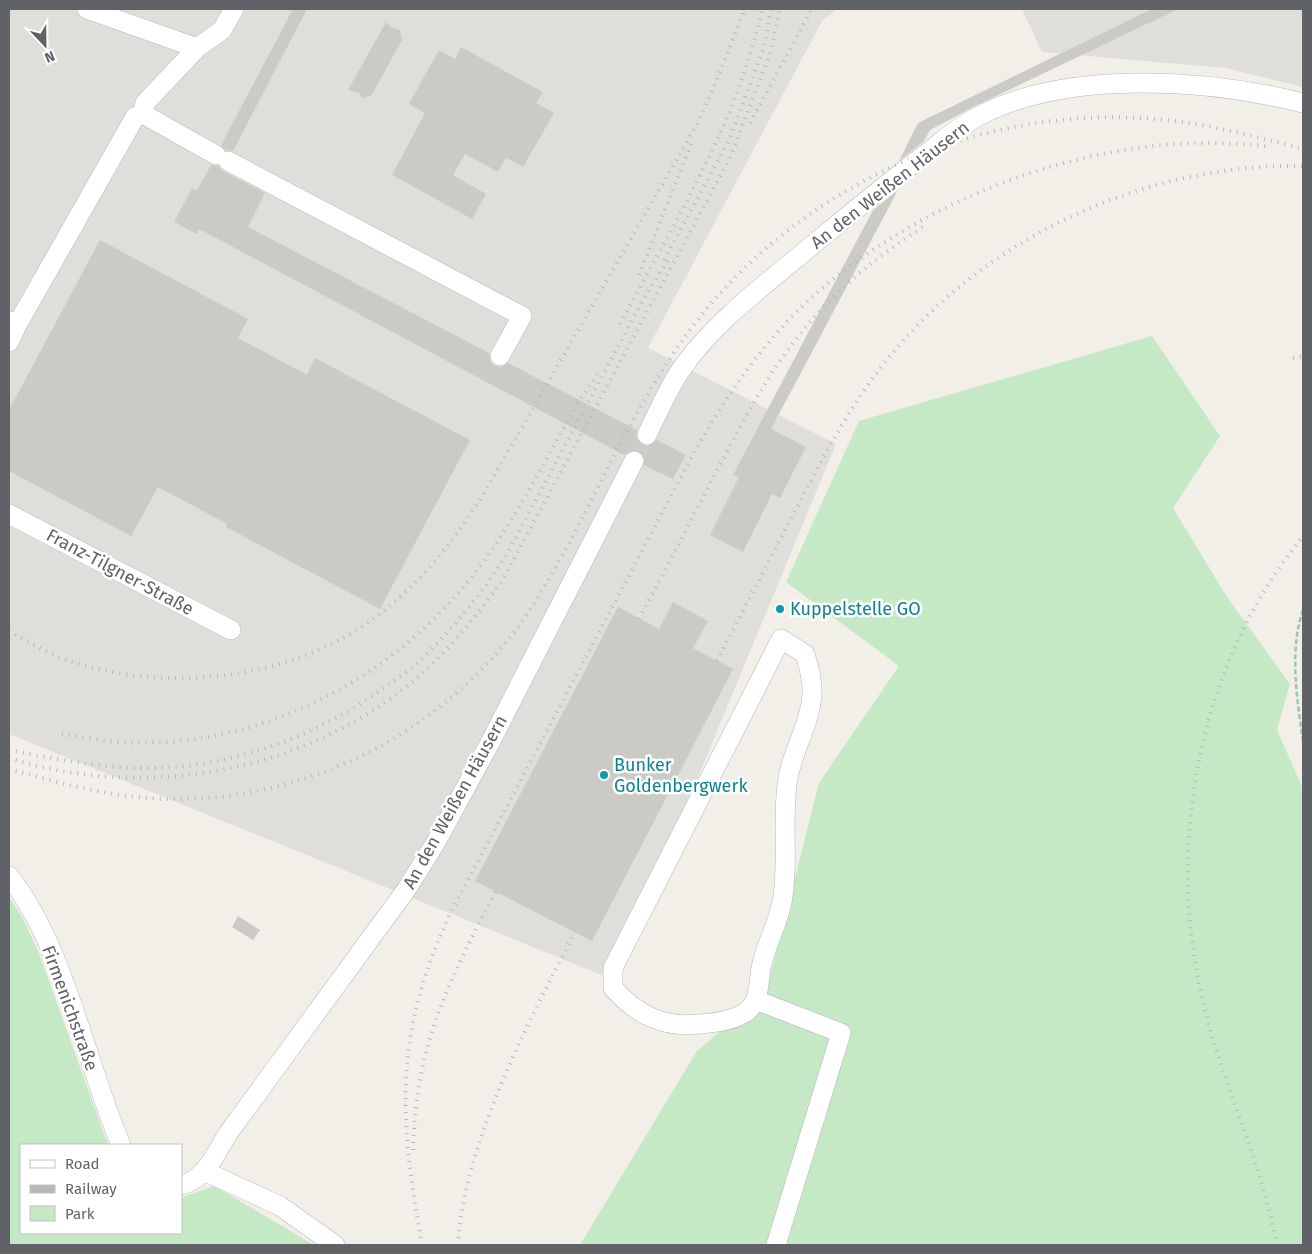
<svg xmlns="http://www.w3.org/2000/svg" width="1312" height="1254" font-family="'Fira Sans',sans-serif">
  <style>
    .industrial { fill: #e0deda }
    .green { fill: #c5e8c5 }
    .building { fill: #cccac5 }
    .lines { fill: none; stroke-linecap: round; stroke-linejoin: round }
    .minor-tunnel { stroke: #ccccc8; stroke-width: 19; stroke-dasharray: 19 9; stroke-linecap: butt }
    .minor-casing { stroke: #b5b8bc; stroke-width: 20 }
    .path { stroke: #9cc7a9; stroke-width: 2.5; stroke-dasharray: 5 2.5; stroke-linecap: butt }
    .minor { stroke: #fff; stroke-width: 19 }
    .rail { stroke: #b6b7b8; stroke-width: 4; stroke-dasharray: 1 6; stroke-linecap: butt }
    .culture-dot { fill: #0f9aa8; stroke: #fff; stroke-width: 2 }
    .labels { text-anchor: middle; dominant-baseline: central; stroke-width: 5; stroke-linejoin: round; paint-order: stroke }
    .street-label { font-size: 18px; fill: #5f6368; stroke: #fff }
    .culture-label { font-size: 18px; fill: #0d838f; stroke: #fff; text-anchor: start }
  </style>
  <rect width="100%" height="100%" fill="#f1efe8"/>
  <path class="industrial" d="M9,9h828l-15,12 -174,327 188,96 -222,536 -605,-246z
    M1022,9h281v78l-78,-19 -183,-16z"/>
  <path class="green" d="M1152,336l68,100 -47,72 54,89 63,87 -13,46 26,59v456h-723l117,-194 69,-59 53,-209 80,-117 -113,-84 73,-161z
    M9,897l13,20 17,36 69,192h-87v88h160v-35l33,-12 100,59h-305z"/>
  <path class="building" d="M293,9h14l-74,142 -7,-1 -5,-5z
    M1152,9h26l-205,98 -43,23 -6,11 -25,20 19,-38z
    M386,22l6,6 8,2 2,10 -31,56 -9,2 -3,-5 -11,-3z
    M461,47l82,45 -7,11 18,10 -31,54 -17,-9 -8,14 -33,-18 -12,21 33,19 -14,25 -80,-44 33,-62 -16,-9 30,-54 16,9z
    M211,165l7,1 5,5 42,22 -17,34 241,126 1,8 5,5 6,1 7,-4 129,67 -1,6 6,9 6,1 9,-6 29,15 -13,24 -29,-14v-10l-5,-4 -6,-1 -9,5 -425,-226 -3,5 -22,-12 18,-34 5,3z
    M898,190l-127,239 35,18 -26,51 -8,-4 -29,58 -33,-17 29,-58 -6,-2 140,-265z
    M100,240l148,79 -10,19 69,37 8,-17 155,82 -90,169 -154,-82 1,-3 -69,-37 -27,49 -122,-65v-61z
    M673,602l35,19 -15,27 40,21 -141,272 -117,-60 143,-274 41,22z
    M238,916l22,14 -7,10 -21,-13z"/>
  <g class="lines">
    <path class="minor-tunnel" d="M634,461l13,-26"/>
    <g class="minor-casing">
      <path id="minor" d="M87,9l110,39 25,-18 12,-21
        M197,48l-52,55 -2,11 73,41
        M228,161l294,155 -22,40
        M9,321l8,4 -8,17
        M17,325l118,-208 8,-3
        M647,435c10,-21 20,-44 33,-64 35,-51 89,-89 136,-129 34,-28 68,-56 103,-83 19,-14 37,-31 58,-42 89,-48 231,-38 326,-14
        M9,514l222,116
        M781,639l24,15c4,13 8,27 7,40 -2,32 -22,60 -25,91 -5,39 2,78 -5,117 -4,21 -15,41 -20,61 -4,17 -1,38 -16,49 -13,9 -32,11 -47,12 -36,4 -62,-9 -86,-36v-20z
        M9,876c56,71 76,185 112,269
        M756,1000l85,33 -65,212
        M204,1171l76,35 55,39
        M181,1185c25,-5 35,-33 48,-53l177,-242 30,-48 56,-103 142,-278"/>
    </g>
    <path class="path" d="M1303,610c-14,40 -6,90 0,131"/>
    <use href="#minor" class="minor"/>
    <path class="rail" d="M750,123l62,-114
      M664,260l66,-122 34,-91 7,-38
      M639,275l53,-133
      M620,324c54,-101 118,-202 142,-315
      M1293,358l10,-2
      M639,619c25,-47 50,-94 74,-141 31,-59 60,-116 105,-165 31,-35 69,-63 108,-88
      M9,631c16,9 33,19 50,26 100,38 231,25 318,-41 44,-33 77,-75 106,-121l214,-371 18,-40 30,-75
      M717,661c26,-50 52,-100 78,-150 23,-44 46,-88 75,-129 97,-136 266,-219 433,-216
      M62,734c27,4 55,10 82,9 135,-2 261,-73 340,-182 43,-59 72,-126 113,-187
      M9,750c45,9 89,17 135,18 86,1 171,-31 240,-80 10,-8 22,-14 31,-23 36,-34 67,-71 93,-113l137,-256 26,-40
      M9,758c134,42 286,16 397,-71 38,-30 68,-68 96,-106l228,-423 40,-104 10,-45
      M9,769c53,15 109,30 165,30 145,1 287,-77 363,-200 53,-86 90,-183 150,-265 106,-145 287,-230 467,-215 51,4 100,17 149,30
      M413,1150c3,-107 35,-167 83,-259
      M422,1245c-23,-130 -29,-210 29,-333l239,-452c33,-59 69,-114 119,-160 117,-107 303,-175 462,-153
      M458,1245c6,-102 70,-222 117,-313
      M1277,1245c-15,-78 -49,-150 -70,-227 -44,-164 -12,-349 96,-482"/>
  </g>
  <g class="culture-dot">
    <circle cx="780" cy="609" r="5"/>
    <circle cx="604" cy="775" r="5"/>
  </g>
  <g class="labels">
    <g class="street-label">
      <text transform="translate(890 185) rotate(-38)">An den Weißen Häusern</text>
      <text transform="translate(120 572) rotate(28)">Franz-Tilgner-Straße</text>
      <text transform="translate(455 802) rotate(-61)">An den Weißen Häusern</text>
      <text transform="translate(70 1008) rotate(70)">Firmenichstraße</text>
    </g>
    <g class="culture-label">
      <text x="790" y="609">Kuppelstelle GO</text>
      <text x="614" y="765">Bunker<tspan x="614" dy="21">Goldenbergwerk</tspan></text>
    </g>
  </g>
  <rect width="1312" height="1254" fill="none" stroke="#5f6368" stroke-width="20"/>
  <rect x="20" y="1144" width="162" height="90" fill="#ffffff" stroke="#bfc1c3"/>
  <rect x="30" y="1160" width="25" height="8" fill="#ffffff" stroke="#bfc1c3"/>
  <text x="65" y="1169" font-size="15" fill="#5f6368">Road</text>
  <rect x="30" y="1185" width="25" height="8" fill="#b6b7b8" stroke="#bfc1c3"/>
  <text x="65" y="1194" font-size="15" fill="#5f6368">Railway</text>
  <rect x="30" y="1206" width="25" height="15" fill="#c5e8c5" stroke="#bfc1c3"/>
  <text x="65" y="1219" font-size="15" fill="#5f6368">Park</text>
  <g transform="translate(45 45) rotate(158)" stroke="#ffffff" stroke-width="4" paint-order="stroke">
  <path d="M0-4L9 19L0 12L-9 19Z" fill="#5f6368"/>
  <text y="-8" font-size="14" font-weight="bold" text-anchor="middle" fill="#5f6368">N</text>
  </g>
</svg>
